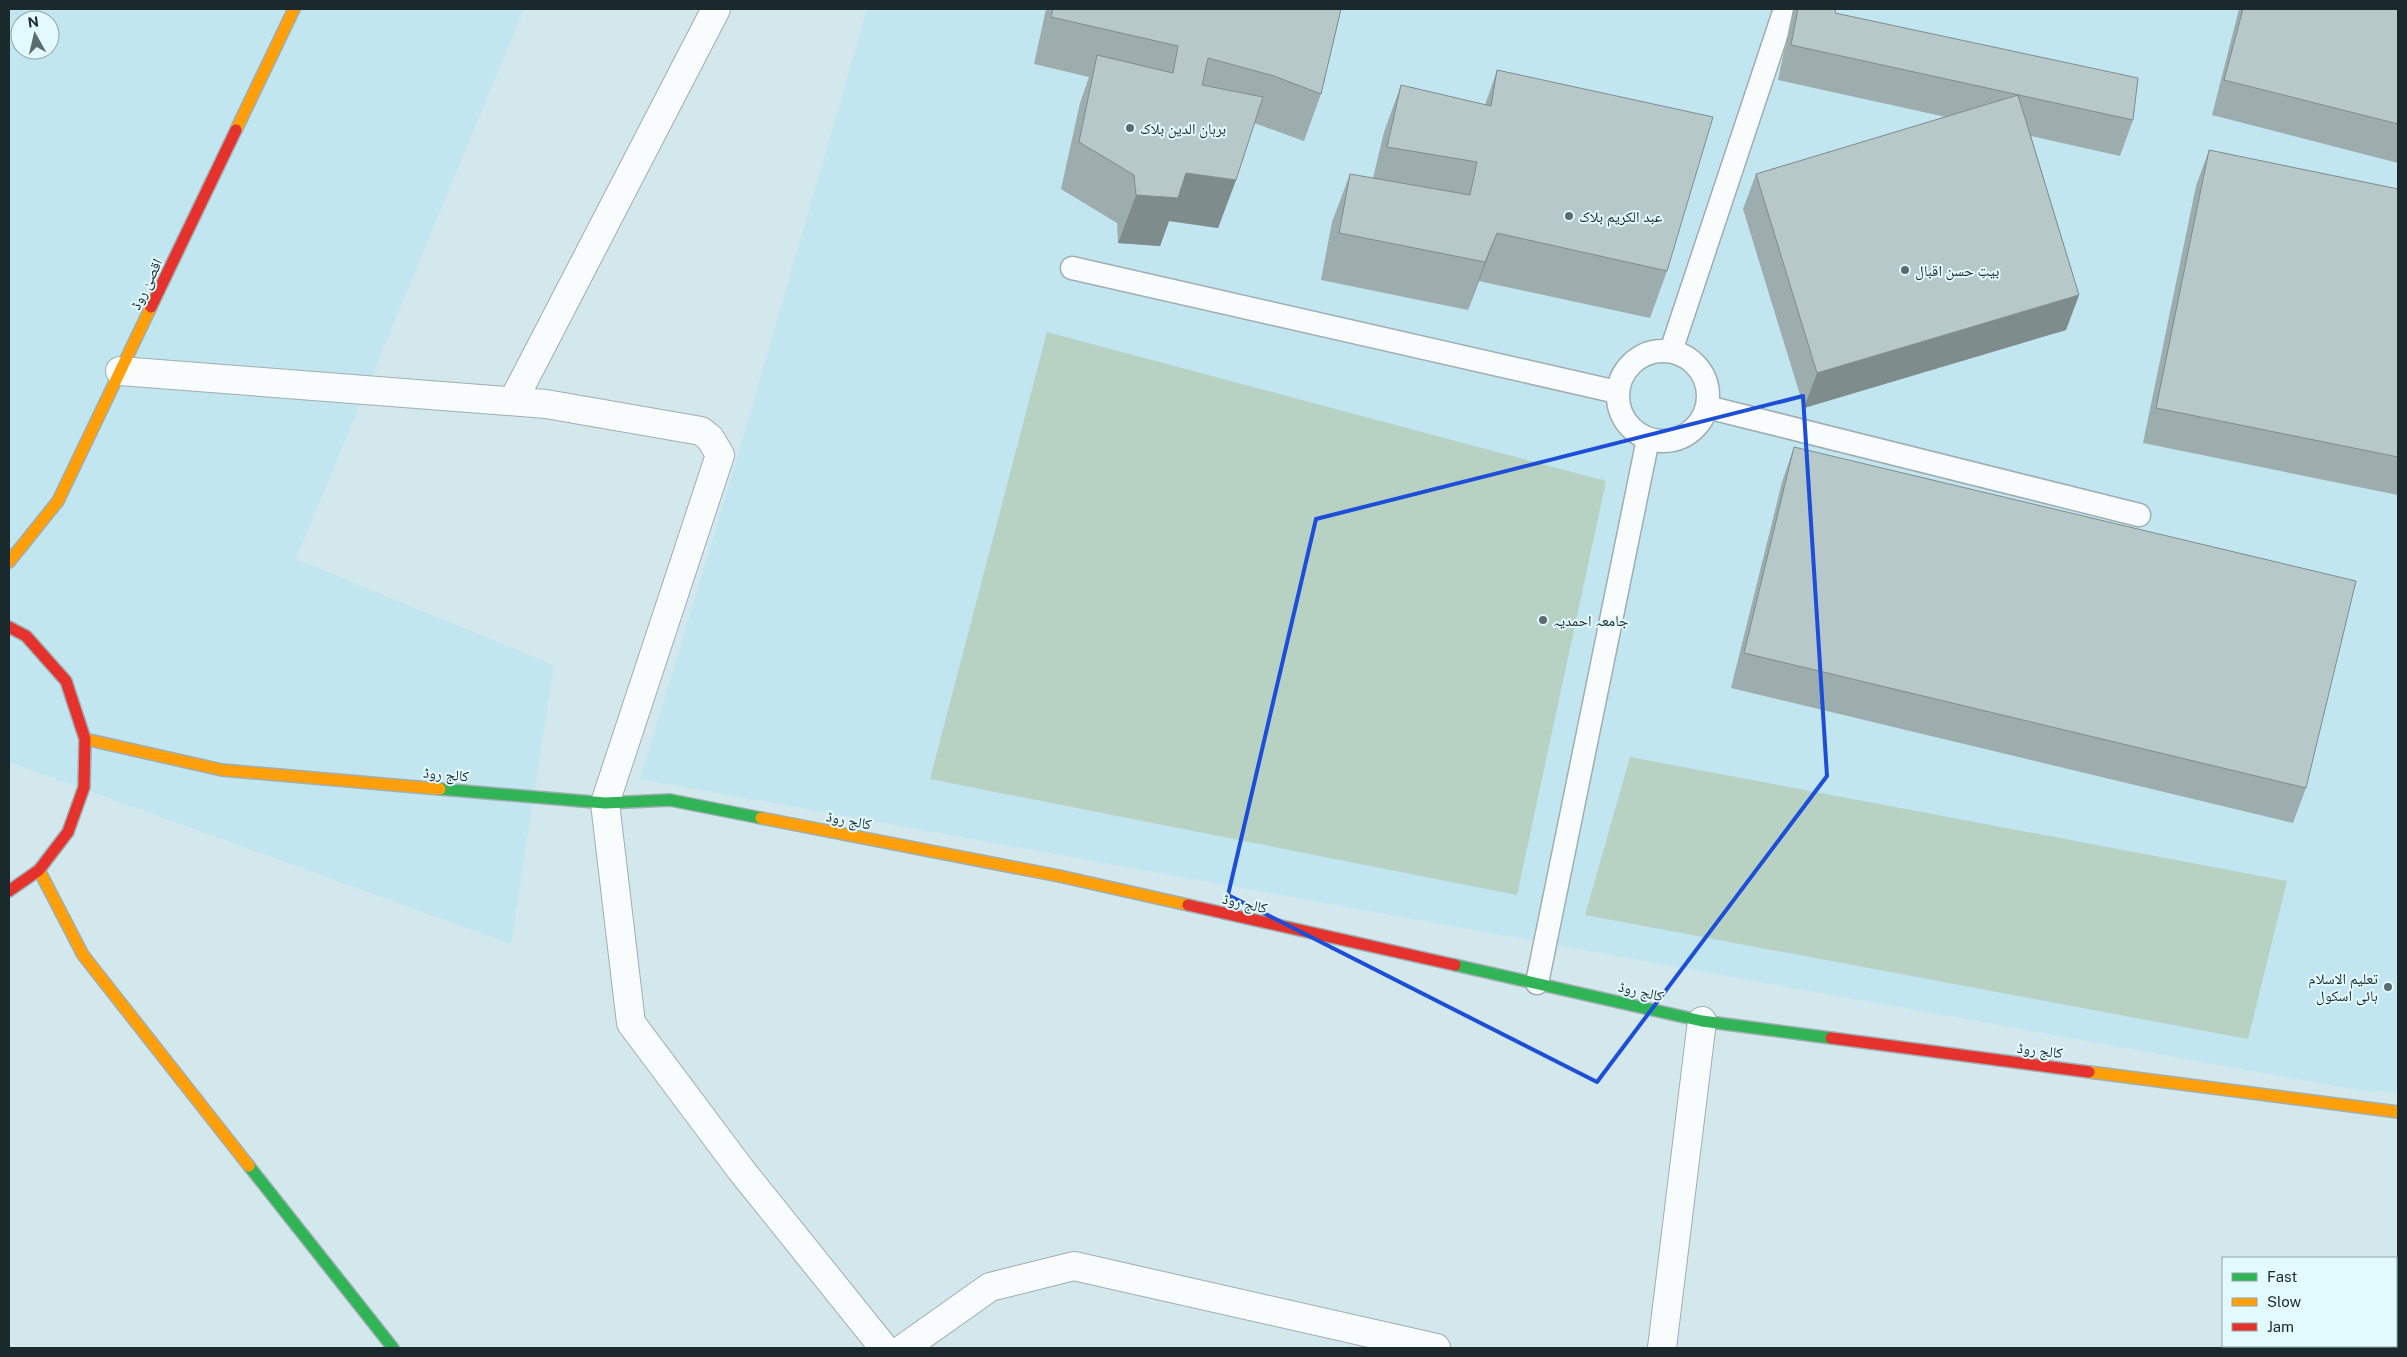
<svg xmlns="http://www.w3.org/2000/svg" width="2407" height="1357" font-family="'Public Sans','Noto Naskh Arabic',sans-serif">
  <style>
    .built { fill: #c2e6ef; fill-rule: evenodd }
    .green { fill: #b7d1c2 }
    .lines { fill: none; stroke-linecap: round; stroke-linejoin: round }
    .lane-casing { stroke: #9eaeb2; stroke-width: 25 }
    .street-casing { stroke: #9eaeb2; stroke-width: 30 }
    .fast-casing { stroke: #9eaeb2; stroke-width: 14 }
    .slow-casing { stroke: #9eaeb2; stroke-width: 14 }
    .jam-casing { stroke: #9eaeb2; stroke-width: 14 }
    .lane { stroke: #f8fcfc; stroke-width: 22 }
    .street { stroke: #f8fcfc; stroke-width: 28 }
    .fast { stroke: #30b455; stroke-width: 11 }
    .slow { stroke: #ff9f0a; stroke-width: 11 }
    .jam { stroke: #e5322d; stroke-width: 11 }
    .wall { fill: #9dacac }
    .shaded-wall { fill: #7f8c8c }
    .building { fill: #b6c8c8; stroke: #7f8c8c }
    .marked { fill: none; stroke: #1d4ed8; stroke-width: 4; stroke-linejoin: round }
    .poi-dot { fill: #5b6c70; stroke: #e2f9fe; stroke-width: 2 }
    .labels { text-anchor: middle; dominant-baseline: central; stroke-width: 4; stroke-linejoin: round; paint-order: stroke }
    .poi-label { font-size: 15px; fill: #1a292c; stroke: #e2f9fe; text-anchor: start }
    .street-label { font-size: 15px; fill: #1a292c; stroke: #e2f9fe }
  </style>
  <rect width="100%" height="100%" fill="#d3e8ed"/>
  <path class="built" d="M9,9h515l-228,550 258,106 -43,279 -502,-182zM20,20h30v30h-30z
    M867,9h1531v1084l-41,-3 -1717,-311 96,-317z"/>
  <path class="green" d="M1047,332l559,149 -89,414 -587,-116z
    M1630,757l657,124 -39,158 -663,-124z"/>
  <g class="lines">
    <g class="lane-casing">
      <path id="lane" d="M1072,268l545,124
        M1618 396a45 45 0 1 1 90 0a45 45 0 1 1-90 0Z
        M1671,351l114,-342
        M1707,407l432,108
        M1537,983l111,-544"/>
    </g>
    <g class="street-casing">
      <path id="street" d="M120,371l426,33 155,27 9,7 10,17 -115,348 26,220 110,147 143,178
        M513,401l203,-392
        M904,1348l86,-61 84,-21 362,82
        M1662,1348l40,-327"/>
    </g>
    <g class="fast-casing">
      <path id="fast" d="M440,789l165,14 65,-3 91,18
        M1455,965l247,56 129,17
        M249,1166l144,182"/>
    </g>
    <g class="slow-casing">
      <path id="slow" d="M236,130l58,-121
        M9,562l49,-61 93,-194
        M85,739l137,31 218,19
        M761,818l298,58 129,29
        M39,870l44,85 166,211
        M2089,1072l309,40"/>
    </g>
    <g class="jam-casing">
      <path id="jam" d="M151,307l85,-177
        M9,627l17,9 40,45 19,58 -1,48 -16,45 -29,38 -30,21
        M1188,905l267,60
        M1831,1038l258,34"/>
    </g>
    <use href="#lane" class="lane"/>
    <use href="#street" class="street"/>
    <use href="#fast" class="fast"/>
    <use href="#slow" class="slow"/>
    <use href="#jam" class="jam"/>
  </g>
  <path class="wall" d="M1046,9h295l-20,85 -17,47 -50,-18 -18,57 -18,48 -49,-7 -9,25 -42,-3 -1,-20 -56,-34 19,-86 9,-26 -55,-13z
    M1793,9h43l-1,4 298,107 -13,36 -89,-20 48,159 -13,35 -262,78 -61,-199 13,-35 190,-57 -168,-37z
    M2239,9h159v154l-186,-48z
    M1497,70l170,201 -17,47 -171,-37 -11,29 -147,-30 11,-58 18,-48 23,4 11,-46 17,-47 84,20z
    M2209,150l189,39v306l-255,-52 53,-257z
    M1794,447l512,341 -13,35 -562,-135 51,-206z"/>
  <path class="shaded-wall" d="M1186,173l50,7 -18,48 -49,-7 -9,25 -42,-3 18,-48z
    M1497,233l-18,48 -11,29 17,-48z
    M2079,295l-13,35 -262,78 13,-35z"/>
  <path class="building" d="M1053,9h288l-20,85 -47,-18 -66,-18 -6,27 61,12 -27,83 -50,-7 -8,25 -42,-3 -2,-20 -55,-33 18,-87 76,18 5,-27 -127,-29z
    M1798,9h38l-1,4 303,65 -5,42 -342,-75z
    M2243,9h155v115l-174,-44z
    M1497,70l216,47 -46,154 -170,-38 -12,29 -146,-29 11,-59 120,21 7,-33 -90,-15 14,-62 90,21z
    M2018,95l61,200 -262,78 -61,-199z
    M2209,150l189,39v268l-242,-49z
    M1794,447l562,134 -50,207 -562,-135z"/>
  <path class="marked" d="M1803,396l24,380 -230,306 -369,-187 88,-376z"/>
  <g class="poi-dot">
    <circle cx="1130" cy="128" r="5"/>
    <circle cx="1569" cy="216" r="5"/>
    <circle cx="1905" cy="270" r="5"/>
    <circle cx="1543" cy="620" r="5"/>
    <circle cx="2388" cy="987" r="5"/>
  </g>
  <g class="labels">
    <g class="poi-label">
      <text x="1140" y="128">برہان الدین بلاک</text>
      <text x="1579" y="216">عبد الکریم بلاک</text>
      <text x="1915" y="270">بیتِ حسن اقبال</text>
      <text x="1553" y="620">جامعہ احمدیہ</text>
      <text x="2378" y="978" text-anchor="end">تعلیم الاسلام<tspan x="2378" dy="17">ہائی اسکول</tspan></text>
    </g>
    <g class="street-label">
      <text transform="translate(146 284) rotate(-64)">اقصیٰ روڈ</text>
      <text transform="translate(446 774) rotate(5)">کالج روڈ</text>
      <text transform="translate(849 820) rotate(11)">کالج روڈ</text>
      <text transform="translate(1245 903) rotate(13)">کالج روڈ</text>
      <text transform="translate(1641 991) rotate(13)">کالج روڈ</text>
      <text transform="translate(2040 1050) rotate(7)">کالج روڈ</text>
    </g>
  </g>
  <rect width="2407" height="1357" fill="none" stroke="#1a292c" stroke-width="20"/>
  <rect x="2222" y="1257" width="175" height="90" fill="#e2f9fe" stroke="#92a6aa"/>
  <rect x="2232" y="1273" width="25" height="8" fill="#30b455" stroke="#92a6aa"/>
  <text x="2267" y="1282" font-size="15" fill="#1a292c">Fast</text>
  <rect x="2232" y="1298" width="25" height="8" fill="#ff9f0a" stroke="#92a6aa"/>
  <text x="2267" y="1307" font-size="15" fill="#1a292c">Slow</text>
  <rect x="2232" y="1323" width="25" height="8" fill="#e5322d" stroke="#92a6aa"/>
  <text x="2267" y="1332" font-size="15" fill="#1a292c">Jam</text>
  <g transform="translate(35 35) rotate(352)"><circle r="24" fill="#e2f9fe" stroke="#92a6aa"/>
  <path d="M0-4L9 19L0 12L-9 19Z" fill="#5b6c70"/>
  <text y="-8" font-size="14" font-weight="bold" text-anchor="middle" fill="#1a292c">N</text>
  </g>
</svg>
